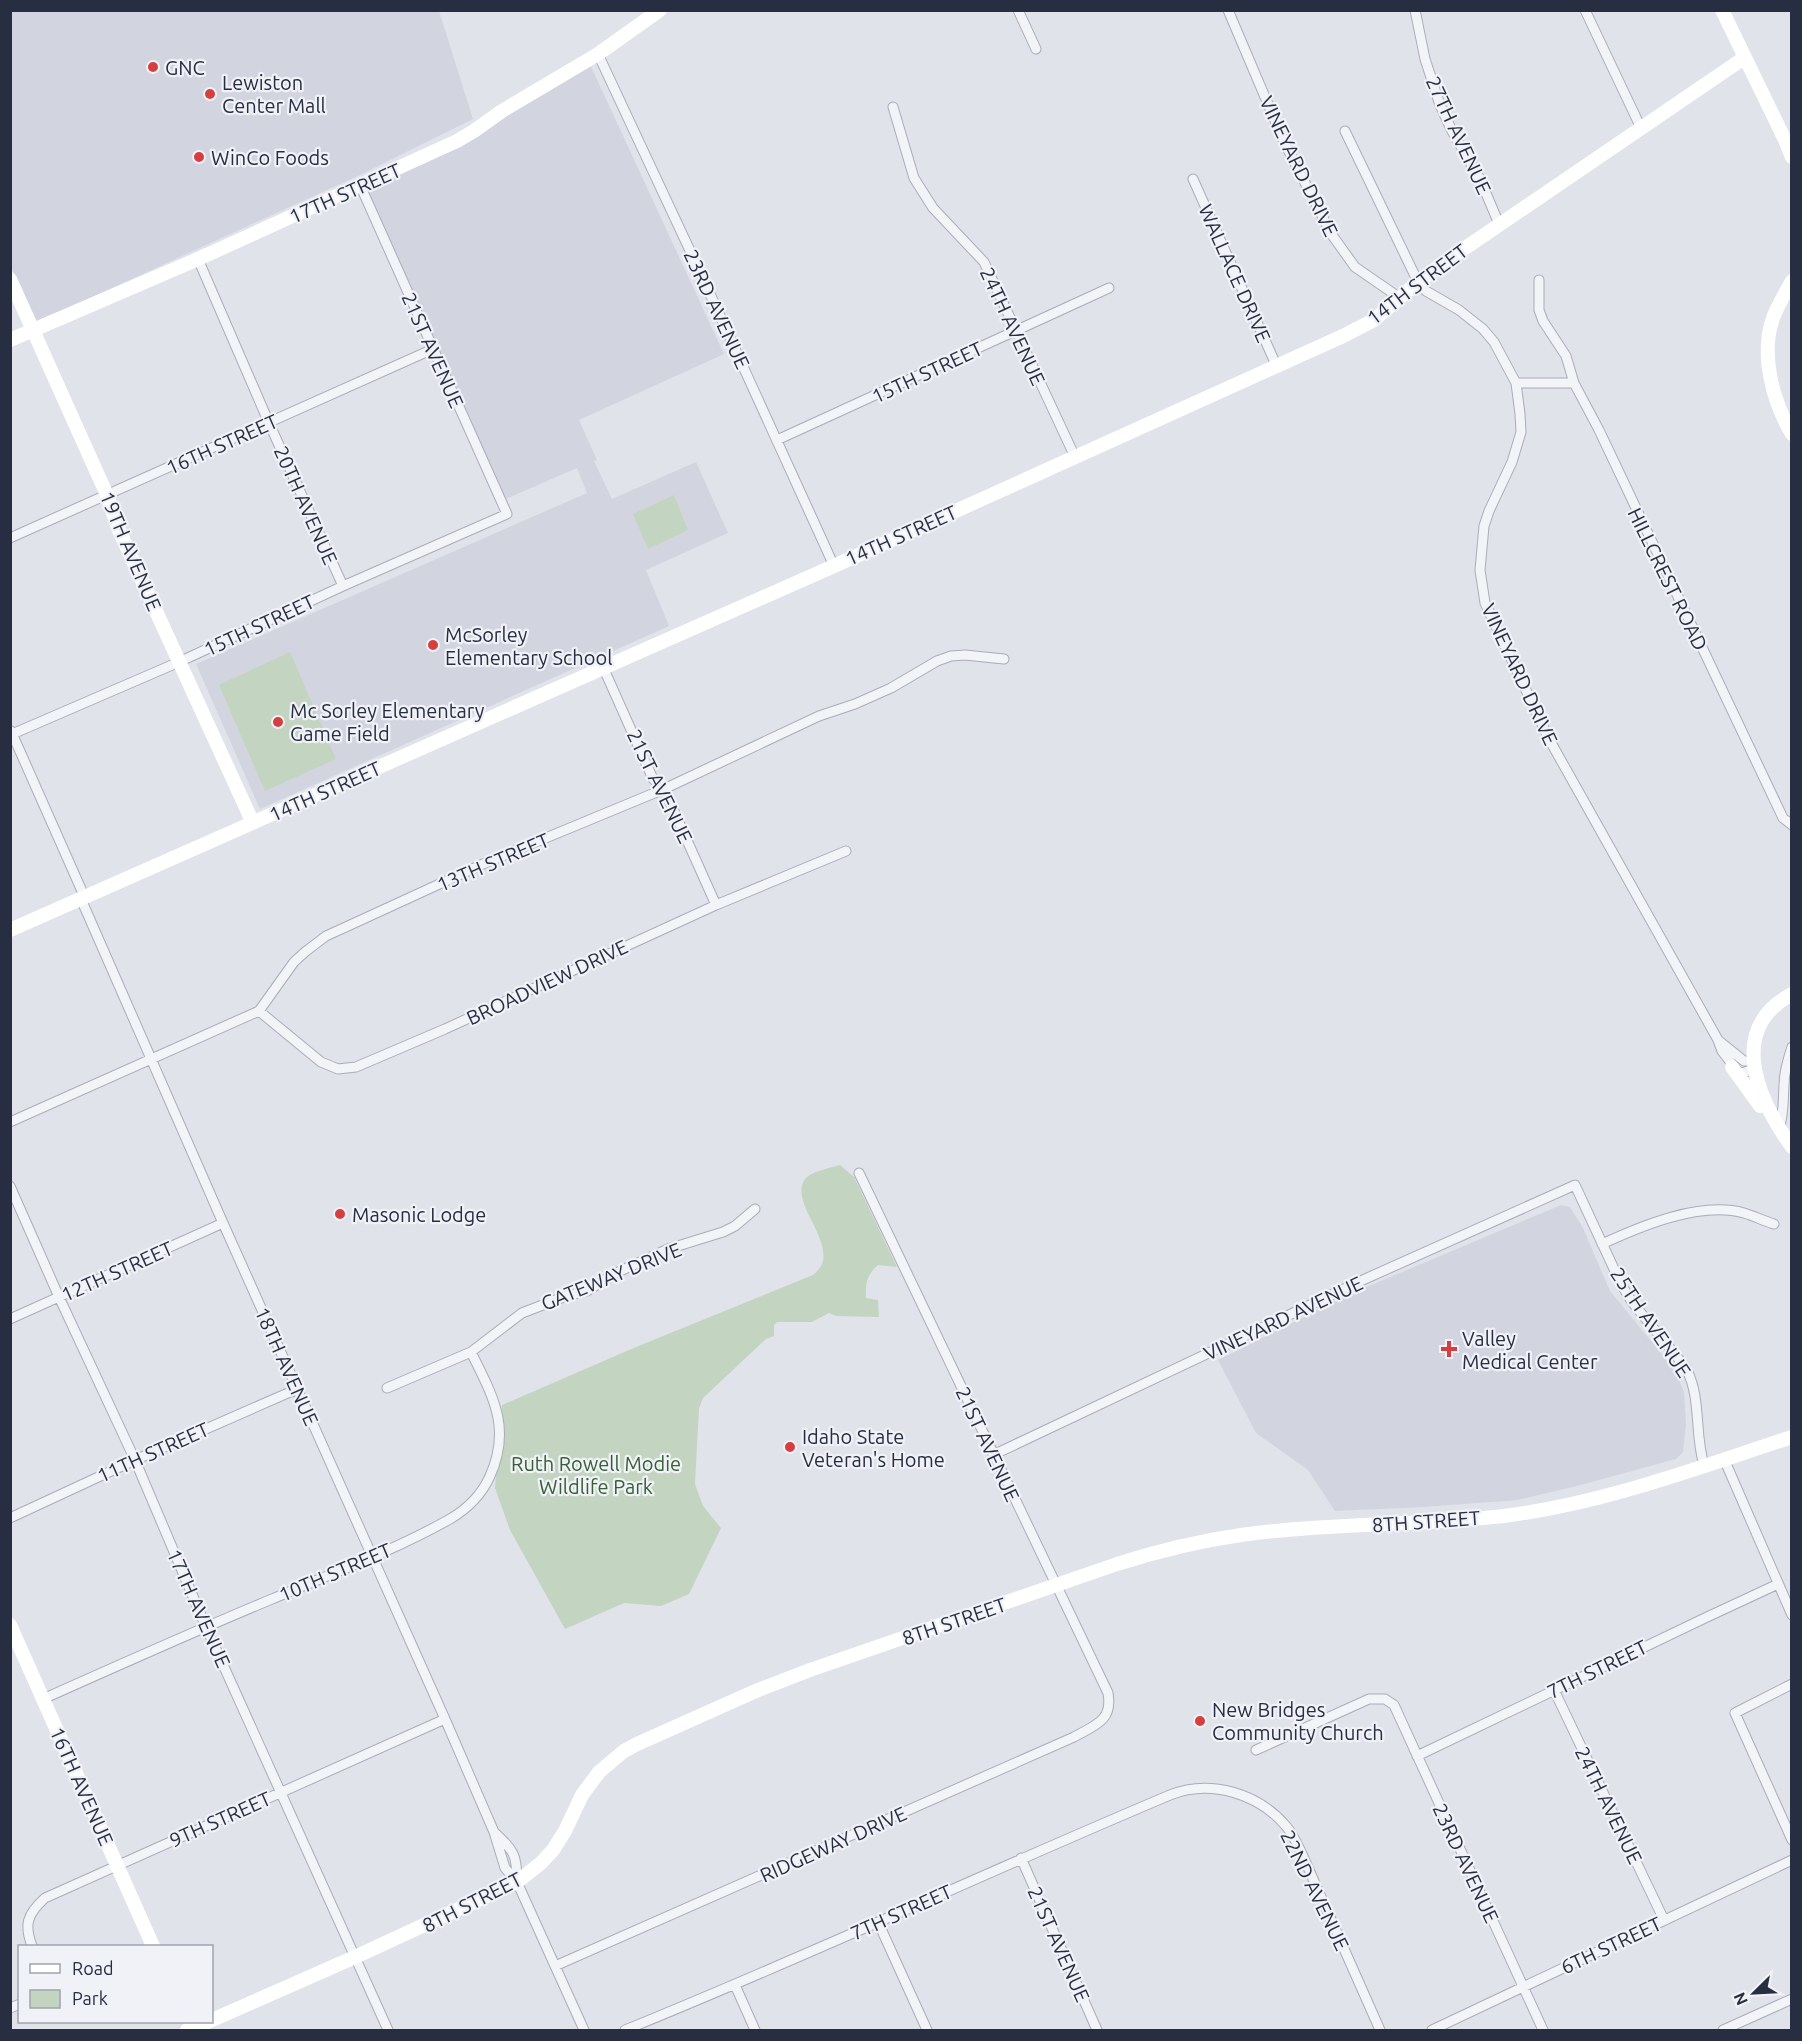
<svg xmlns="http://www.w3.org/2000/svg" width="1802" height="2041" font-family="Ubuntu,sans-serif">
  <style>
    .built { fill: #d2d5df }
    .green { fill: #c3d4c1 }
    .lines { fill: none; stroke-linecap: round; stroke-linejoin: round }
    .street-casing { stroke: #a9adb8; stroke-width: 11 }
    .street { stroke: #f3f4f8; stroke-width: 9 }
    .secondary { stroke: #fff; stroke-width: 14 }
    .poi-dot { fill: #d53f40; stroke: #f0f2f7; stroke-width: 2 }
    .labels { text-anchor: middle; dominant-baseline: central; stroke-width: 4.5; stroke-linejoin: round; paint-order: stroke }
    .poi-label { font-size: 20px; fill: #282e42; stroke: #f0f2f7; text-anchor: start }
    .street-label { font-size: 20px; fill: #282e42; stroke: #f0f2f7 }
    .park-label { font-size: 20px; fill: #365f34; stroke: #f0f2f7 }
  </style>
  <rect width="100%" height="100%" fill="#e0e3ea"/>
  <path class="built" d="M10,11h429l34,108 -113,56 -325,148 -24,-57z
    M588,60l136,294 -145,66 18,40 -3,1 18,38 84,-37 32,71 -82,37 23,56 -409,183 -64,-145 391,-171 -10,-25 -76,33 -141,-316 63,-27z
    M1561,1205l9,2 13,21 27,63 65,79 9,22 2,32 -3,28 -7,7 -99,27 -59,14 -94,7 -89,4 -27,-41 -52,-37 -38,-73 132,-66z"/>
  <path class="green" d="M674,495l14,35 -40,19 -15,-35z
    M290,652l46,107 -71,32 -46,-106z
    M840,1165l14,12 43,90 -19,-2c-11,10 -13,18 -12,33l12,2 1,17 -43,-1 -7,-3 -17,9h-35l-3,3v11l-8,3 -63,59 -4,10 -4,76 8,22 18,22 -32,66 -28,12 -37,-3 -59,26 -55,-99 -15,-42 7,-83 134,-58 177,-72c3,-3 8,-7 9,-11 10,-26 -33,-63 -17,-85 7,-8 25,-11 35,-14z"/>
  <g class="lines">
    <g class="street-casing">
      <path id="street" d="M1018,10l18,39
        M1228,10l57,134 47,91 23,32 45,31
        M1415,10l10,49 15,46 12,26 28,48 19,45
        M1585,10l56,118
        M598,54l102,218 134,294
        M893,107l21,71 19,30 51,54 91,195
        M1345,131l73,151 8,9 33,19 24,19 11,13 22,41 4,31 1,18 -9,30 -23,49 -5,15 -4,44 5,33 64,136 169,301 4,11 16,21 5,1 12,-5
        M1193,179l84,188
        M198,259l71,164 74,163
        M1539,280v30l4,11 23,35 8,27
        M1516,383h58l25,47 184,388 9,7
        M777,440l332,-152
        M10,538l423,-189
        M603,667l50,112 11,10 52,116
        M11,731l74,167
        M10,735l169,-73 164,-76 164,-72 -147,-329
        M81,899l142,324 222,496 49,113 11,36 12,14 67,148
        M259,1011l62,51 17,7 18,-2 89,-38 271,-124 130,-54
        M1718,1040l26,21h10
        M10,1122l249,-111 35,-49 11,-10 21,-16 22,-10 135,-62 181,-75 155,-73 36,-12 36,-16 46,-27 14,-5 14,-1 39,4
        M1779,1129c5,-15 4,-28 5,-44 0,-13 4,-26 8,-38
        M10,1186l49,111 76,163 71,167 182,403
        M1602,1244c39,-18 98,-43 142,-31 10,3 20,8 30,11
        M10,1319l213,-96
        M387,1388l84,-36 51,-39 44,-17 21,-5 29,-18 52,-24 55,-17 12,-6 20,-17
        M993,1455l372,-176 210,-94 46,99 11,18 54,66c16,31 8,65 18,97
        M1724,1459l68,156
        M10,1518l125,-58 162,-71
        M1792,1684l-57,29 57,127
        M1554,1690l110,230
        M43,1699c76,-34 152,-68 229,-100 59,-25 123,-49 178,-80 17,-10 32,-25 40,-43 22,-49 2,-81 -19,-124
        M1256,1750l113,-51h16l9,6 149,325
        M1417,1756l288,-138 73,-34
        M494,1832c20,19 23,22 23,50
        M1021,1858l76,172
        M878,1922l49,108
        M32,1946c-8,-21 -5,-32 13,-48l400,-179
        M555,1966l519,-229c21,-12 39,-16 34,-44l-249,-520
        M735,1985l20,45
        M10,2008l10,-4
        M625,2030c183,-74 362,-158 545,-235 40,-16 88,-2 116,31 7,8 11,18 16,28l78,176
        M1432,2030l360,-170
        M1723,2030l69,-31"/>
    </g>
    <use href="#street" class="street"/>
    <path class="secondary" d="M1722,10l63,130 7,17
      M10,279l97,216 11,33 135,295
      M1792,281c-7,12 -14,24 -19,37 -13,37 0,84 19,116
      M10,340l188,-81 259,-118 17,-10 28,-20 96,-57 62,-44
      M10,930l824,-364 509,-230 31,-16 44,-38 34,-25 292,-199
      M1792,994c-66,35 -34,106 0,153
      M1732,1067l28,39
      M10,1625l143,321
      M212,2020l143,-63 162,-75 24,-19 12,-13 12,-19 17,-36 17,-23 25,-21 13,-7 121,-54 52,-20 307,-106c41,-13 82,-23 124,-29 87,-12 175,-9 262,-19 99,-12 194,-48 289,-79
      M187,2030l21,-8"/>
  </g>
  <g class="poi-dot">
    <circle cx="153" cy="67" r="6"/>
    <circle cx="210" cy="94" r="6"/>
    <circle cx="199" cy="157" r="6"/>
    <circle cx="433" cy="645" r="6"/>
    <circle cx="278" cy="722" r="6"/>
    <circle cx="340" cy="1214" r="6"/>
    <path d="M1446 1340h6v6h6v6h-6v6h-6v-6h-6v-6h6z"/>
    <circle cx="790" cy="1447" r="6"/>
    <circle cx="1200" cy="1721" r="6"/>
  </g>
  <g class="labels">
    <g class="poi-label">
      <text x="165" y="67">GNC</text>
      <text x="222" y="82">Lewiston<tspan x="222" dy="23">Center Mall</tspan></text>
      <text x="211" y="157">WinCo Foods</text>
      <text x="445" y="634">McSorley<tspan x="445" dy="23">Elementary School</tspan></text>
      <text x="290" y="710">Mc Sorley Elementary<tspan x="290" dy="23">Game Field</tspan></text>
      <text x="352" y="1214">Masonic Lodge</text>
      <text x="1462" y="1338">Valley<tspan x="1462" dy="23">Medical Center</tspan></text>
      <text x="802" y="1436">Idaho State<tspan x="802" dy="23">Veteran's Home</tspan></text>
      <text x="1212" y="1709">New Bridges<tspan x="1212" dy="23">Community Church</tspan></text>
    </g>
    <g class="street-label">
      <text transform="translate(1459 135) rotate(65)">27TH AVENUE</text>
      <text transform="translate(1299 166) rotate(64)">VINEYARD DRIVE</text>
      <text transform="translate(345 193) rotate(-24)">17TH STREET</text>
      <text transform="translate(1235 273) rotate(66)">WALLACE DRIVE</text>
      <text transform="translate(1417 284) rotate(-37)">14TH STREET</text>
      <text transform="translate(717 309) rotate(65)">23RD AVENUE</text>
      <text transform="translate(1013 326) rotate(65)">24TH AVENUE</text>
      <text transform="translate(433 350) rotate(66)">21ST AVENUE</text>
      <text transform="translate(927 372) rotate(-25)">15TH STREET</text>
      <text transform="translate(222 444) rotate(-24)">16TH STREET</text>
      <text transform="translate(306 505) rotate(66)">20TH AVENUE</text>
      <text transform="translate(901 535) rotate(-24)">14TH STREET</text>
      <text transform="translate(131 551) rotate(67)">19TH AVENUE</text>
      <text transform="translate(1668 579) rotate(64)">HILLCREST ROAD</text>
      <text transform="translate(259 625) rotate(-25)">15TH STREET</text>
      <text transform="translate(1520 674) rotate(65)">VINEYARD DRIVE</text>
      <text transform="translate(660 786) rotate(64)">21ST AVENUE</text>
      <text transform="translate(325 791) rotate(-24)">14TH STREET</text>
      <text transform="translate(493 862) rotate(-23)">13TH STREET</text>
      <text transform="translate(547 982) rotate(-25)">BROADVIEW DRIVE</text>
      <text transform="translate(117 1271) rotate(-24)">12TH STREET</text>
      <text transform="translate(611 1276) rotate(-22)">GATEWAY DRIVE</text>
      <text transform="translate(1283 1318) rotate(-25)">VINEYARD AVENUE</text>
      <text transform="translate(1651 1322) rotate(56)">25TH AVENUE</text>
      <text transform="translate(287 1366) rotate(66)">18TH AVENUE</text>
      <text transform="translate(988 1444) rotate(65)">21ST AVENUE</text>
      <text transform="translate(153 1452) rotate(-24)">11TH STREET</text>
      <text transform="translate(1426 1521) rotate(-4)">8TH STREET</text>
      <text transform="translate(335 1572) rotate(-23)">10TH STREET</text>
      <text transform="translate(199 1608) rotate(66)">17TH AVENUE</text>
      <text transform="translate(954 1621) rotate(-19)">8TH STREET</text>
      <text transform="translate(1597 1669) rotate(-26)">7TH STREET</text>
      <text transform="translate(82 1786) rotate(66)">16TH AVENUE</text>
      <text transform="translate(1609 1805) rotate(64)">24TH AVENUE</text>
      <text transform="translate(220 1819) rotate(-24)">9TH STREET</text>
      <text transform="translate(833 1844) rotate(-24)">RIDGEWAY DRIVE</text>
      <text transform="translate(1466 1863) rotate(65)">23RD AVENUE</text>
      <text transform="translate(1315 1890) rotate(64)">22ND AVENUE</text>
      <text transform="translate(472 1902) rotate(-27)">8TH STREET</text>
      <text transform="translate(901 1912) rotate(-24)">7TH STREET</text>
      <text transform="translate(1059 1944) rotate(66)">21ST AVENUE</text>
      <text transform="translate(1611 1945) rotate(-25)">6TH STREET</text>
    </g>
    <g class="park-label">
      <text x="596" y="1463">Ruth Rowell Modie<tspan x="596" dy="23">Wildlife Park</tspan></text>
    </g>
  </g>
  <rect width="1802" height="2041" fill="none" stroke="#282e42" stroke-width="24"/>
  <rect x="18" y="1945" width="195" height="78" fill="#f0f2f7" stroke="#a0a4af" stroke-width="1.5"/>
  <rect x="30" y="1964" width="30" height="9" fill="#ffffff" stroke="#a0a4af" stroke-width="1.5"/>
  <text x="72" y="1975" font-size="18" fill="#282e42">Road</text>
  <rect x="30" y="1990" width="30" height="18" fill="#c3d4c1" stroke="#a0a4af" stroke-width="1.5"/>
  <text x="72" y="2005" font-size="18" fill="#282e42">Park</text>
  <g transform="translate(1754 1993) rotate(246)" stroke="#f0f2f7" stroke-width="4.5" paint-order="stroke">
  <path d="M0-4.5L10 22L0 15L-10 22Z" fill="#282e42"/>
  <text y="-9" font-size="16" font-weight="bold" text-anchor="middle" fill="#282e42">N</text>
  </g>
</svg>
